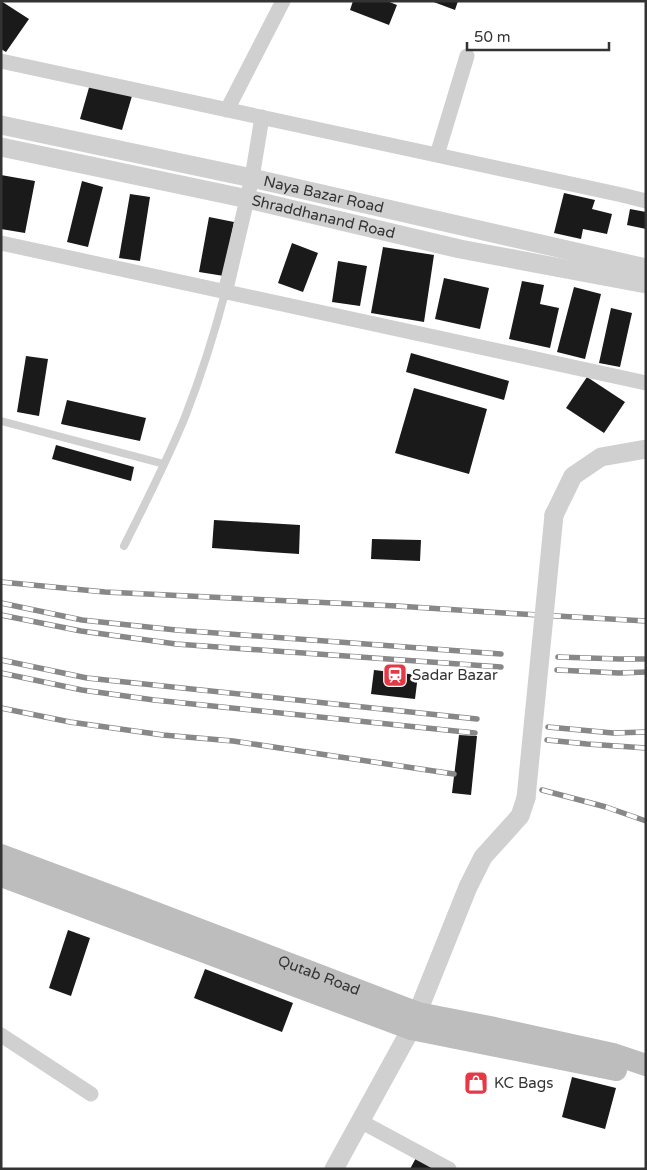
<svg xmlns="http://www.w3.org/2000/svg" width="647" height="1170" font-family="'Varela Round',sans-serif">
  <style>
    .building { fill: #1a1a1a }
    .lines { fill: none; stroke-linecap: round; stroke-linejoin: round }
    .service { stroke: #d0d0d0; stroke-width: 8 }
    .minor { stroke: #d0d0d0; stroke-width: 15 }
    .tertiary { stroke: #d0d0d0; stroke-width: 19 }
    .secondary { stroke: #bdbdbd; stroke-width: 22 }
    .rail-casing { stroke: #888; stroke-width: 5.5 }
    .rail { stroke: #fff; stroke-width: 4; stroke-dasharray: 11; stroke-linecap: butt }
    .tertiary-bridge { stroke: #d0d0d0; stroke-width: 19 }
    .labels { text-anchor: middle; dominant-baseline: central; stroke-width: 5; stroke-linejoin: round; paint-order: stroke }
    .street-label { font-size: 15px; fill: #333; stroke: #fff }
    .poi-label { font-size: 15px; fill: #333; stroke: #fff; text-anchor: start }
  </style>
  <rect width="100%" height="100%" fill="#fff"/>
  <path class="building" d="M1,1l28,18 -23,33 -5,-3z
    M353,1h34l10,4 -8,20 -39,-15z
    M431,1h27l-3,9z
    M90,84l42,12 -10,34 -42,-11z
    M1,175l34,6 -10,52 -24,-4z
    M82,181l21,6 -15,60 -21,-5z
    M564,193l31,7 -3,9 20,5 -5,20 -24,-5 -2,10 -27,-6z
    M130,194l20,3 -10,64 -21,-3z
    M630,209l16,3v17l-19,-4z
    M209,217l25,5 -10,54 -25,-4z
    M292,243l26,10 -15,39 -25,-9z
    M383,247l51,8 -10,67 -53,-9z
    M338,261l29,5 -7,40 -28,-4z
    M444,278l45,10 -9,41 -45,-10z
    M522,281l22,4 -4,19 19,4 -9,40 -41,-9z
    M574,287l27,7 -16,65 -28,-7z
    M611,308l21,5 -12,54 -21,-4z
    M411,353l98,28 -5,19 -98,-28z
    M26,356l22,3 -9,57 -22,-4z
    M587,377l38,25 -21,31 -38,-25z
    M414,388l73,21 -18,65 -74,-21z
    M67,400l79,18 -6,23 -79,-17z
    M56,445l78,22 -3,14 -79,-22z
    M214,520l86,5 -1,29 -87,-6z
    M372,539l49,1 -1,21 -49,-2z
    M374,670l44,5 -3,24 -44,-5z
    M459,735l18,1 -6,59 -19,-2z
    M68,930l22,8 -19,58 -22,-8z
    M205,969l88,34 -11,29 -88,-34z
    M572,1077l44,11 -11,41 -43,-12z
    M417,1156l23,13h-30z"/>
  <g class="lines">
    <path class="service" d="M1,421l163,43
      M124,546c21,-42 43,-85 61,-129 16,-41 29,-82 40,-124"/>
    <path class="minor" d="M1,61l621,134 24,6
      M227,110l56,-109
      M437,155l30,-99
      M1,243l645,140
      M225,293l27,-115 10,-61
      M1,1035l90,59
      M360,1121l89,48"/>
    <g class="tertiary">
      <path id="s1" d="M1,125l251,53 394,90"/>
      <path id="s2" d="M1,147l247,52 212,50 186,35"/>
      <path d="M554,515l19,-39 28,-19 45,-8"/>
      <path d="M334,1169l77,-140 57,-142 15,-30 37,-41 6,-18"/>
    </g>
    <g class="secondary">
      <path id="s3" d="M1,855l129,48 288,110 72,14 123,27 33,11"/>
      <path d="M1,876l410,153 205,41"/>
    </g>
    <g class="rail-casing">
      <path id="rail" d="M1,582l104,10 292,14 107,7 142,8
        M1,603l81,17 94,10 325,24
        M1,615l80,16 95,13 325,23
        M558,657l61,2h27
        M1,660l86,18 390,41
        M557,670l62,3 27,-1
        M1,673l81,17 72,10 321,33
        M1,708l69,14 93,13 70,6 221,33
        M548,727l65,6 33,-1
        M547,740l40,4 59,4
        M542,790l64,17 40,14"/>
    </g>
    <use href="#rail" class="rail"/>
    <path class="tertiary-bridge" d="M526,798l28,-283"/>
  </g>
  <defs>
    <g id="station-square" transform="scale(1.25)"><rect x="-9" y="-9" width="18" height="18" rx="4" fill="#e63946" stroke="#fff"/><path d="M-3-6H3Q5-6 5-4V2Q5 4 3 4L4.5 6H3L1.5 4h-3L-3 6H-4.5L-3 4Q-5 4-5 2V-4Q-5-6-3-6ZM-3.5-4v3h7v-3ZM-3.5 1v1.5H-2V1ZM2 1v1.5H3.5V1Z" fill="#fff"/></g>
    <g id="shop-square" transform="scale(1.25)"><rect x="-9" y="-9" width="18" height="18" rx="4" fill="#e63946" stroke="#fff"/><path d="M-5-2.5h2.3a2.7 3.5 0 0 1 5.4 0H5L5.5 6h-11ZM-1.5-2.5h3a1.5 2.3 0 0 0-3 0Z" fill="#fff"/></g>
  </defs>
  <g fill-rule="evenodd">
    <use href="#station-square" x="395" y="675"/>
    <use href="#shop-square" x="476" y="1083"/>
  </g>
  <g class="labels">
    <g class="street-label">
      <text stroke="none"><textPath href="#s1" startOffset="330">Naya Bazar Road</textPath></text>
      <text stroke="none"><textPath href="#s2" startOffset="330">Shraddhanand Road</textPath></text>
      <text stroke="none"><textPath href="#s3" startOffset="340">Qutab Road</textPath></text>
    </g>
    <g class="poi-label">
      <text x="412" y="675">Sadar Bazar</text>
      <text x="494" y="1083">KC Bags</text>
    </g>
  </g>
  <rect width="647" height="1170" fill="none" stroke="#333333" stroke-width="5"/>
  <path d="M467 42v8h142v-8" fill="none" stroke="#333333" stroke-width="2.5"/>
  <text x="474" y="42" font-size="15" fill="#333333" stroke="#ffffff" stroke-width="4" paint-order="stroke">50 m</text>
</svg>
